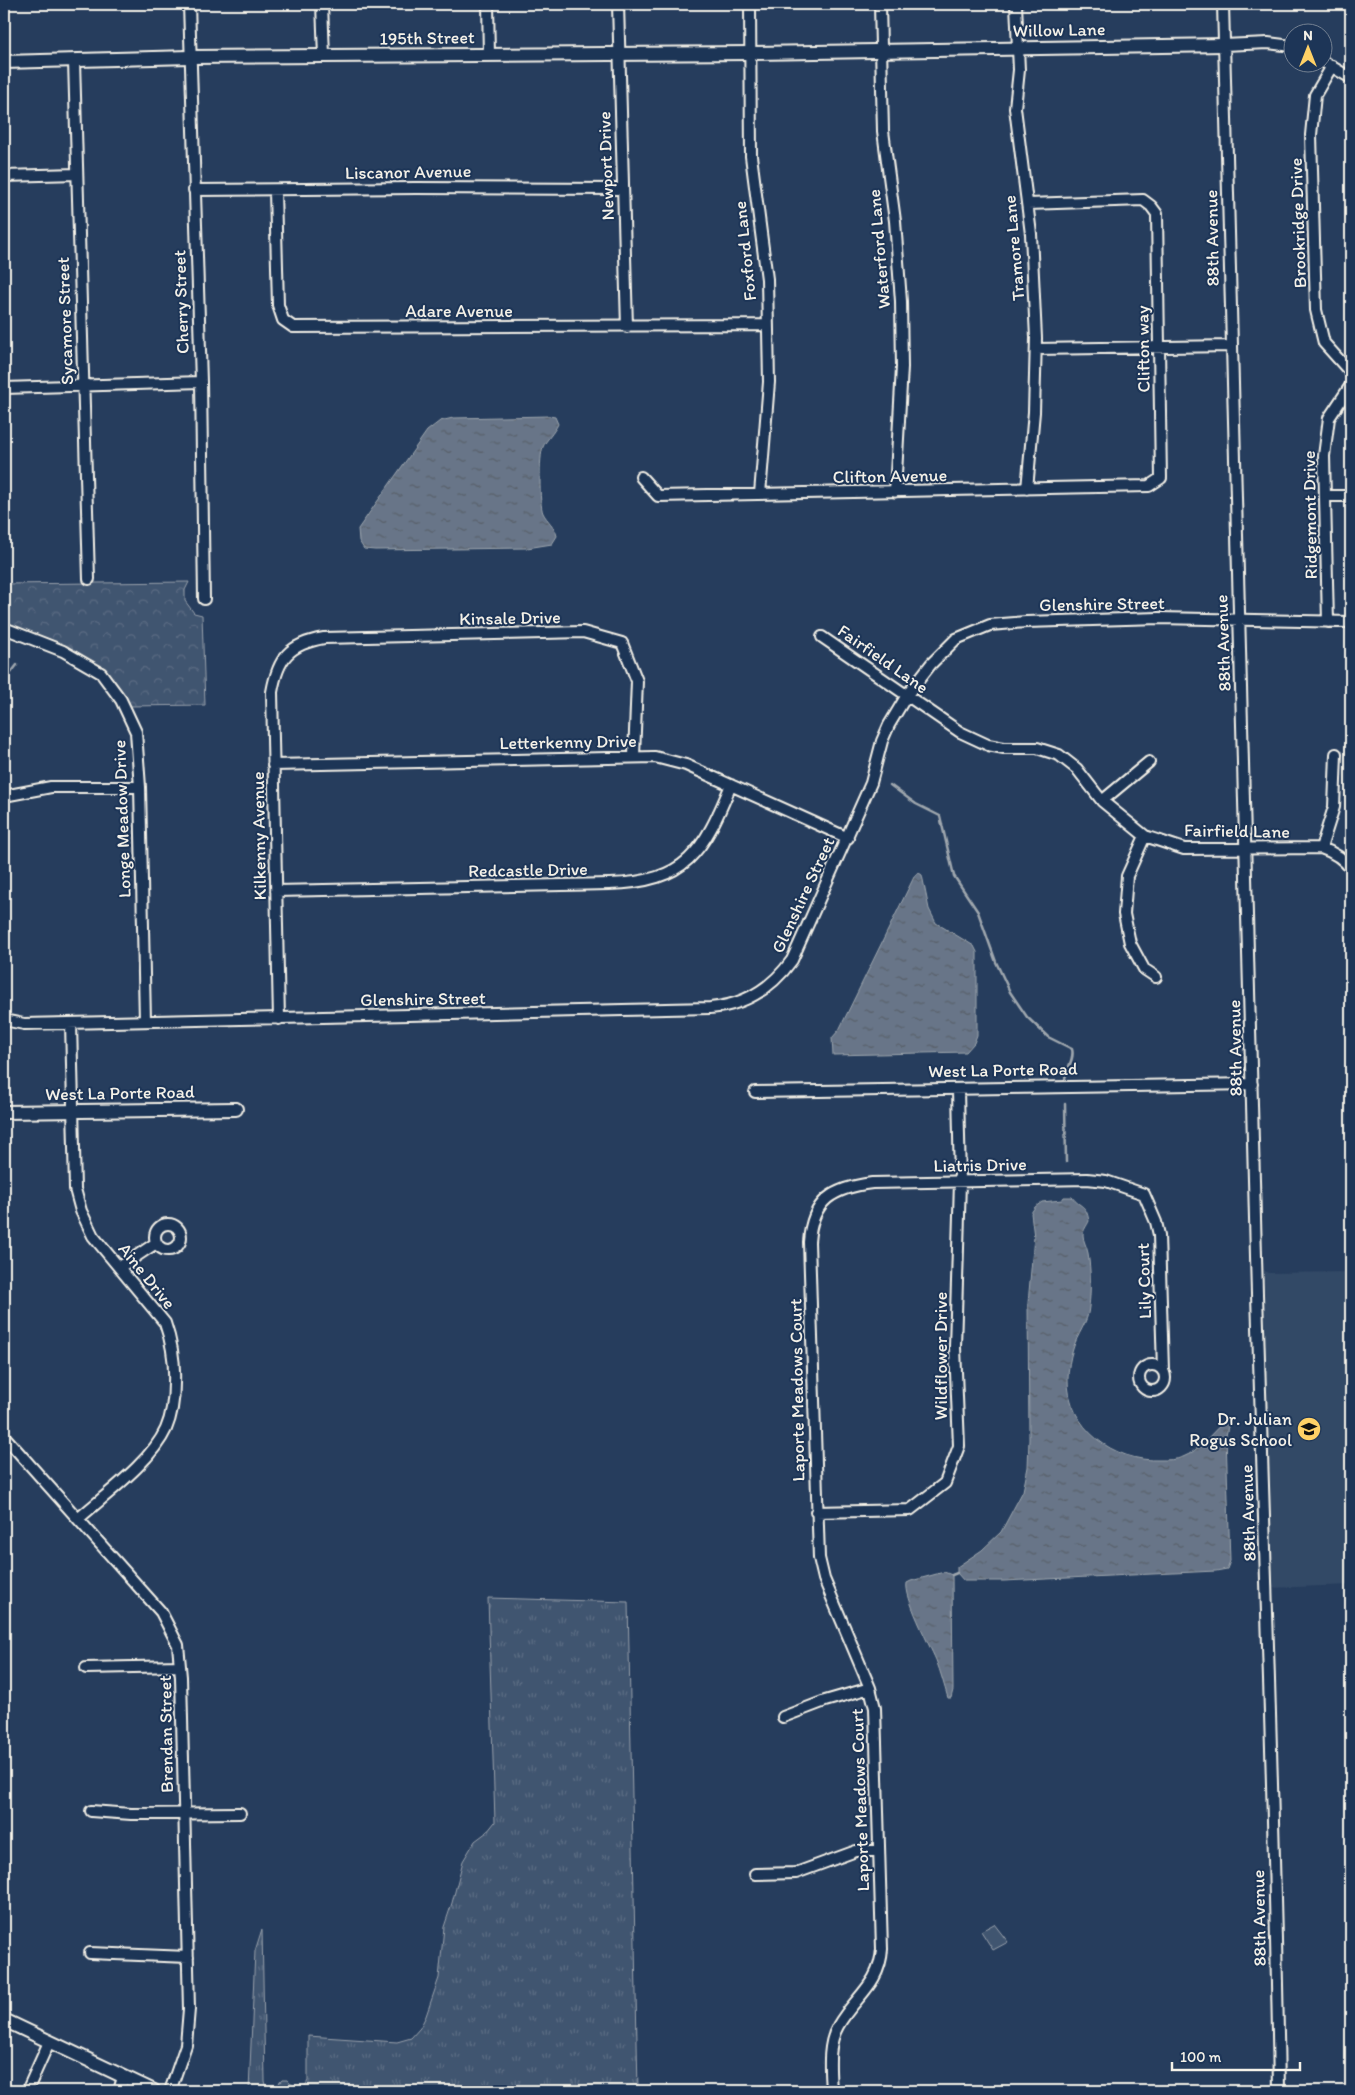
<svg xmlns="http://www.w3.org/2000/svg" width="1355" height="2095" font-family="Itim,sans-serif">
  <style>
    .built { fill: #334966 }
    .grass { fill: url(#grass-tufts); stroke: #9aa2ac }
    .park { fill: url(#park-crowns); stroke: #9aa2ac }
    .pitch { fill: #40546f; stroke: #9aa2ac }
    .water { fill: url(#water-ripples); stroke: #9fa7ae }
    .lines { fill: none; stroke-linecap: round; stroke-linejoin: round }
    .stream { stroke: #9fa7ae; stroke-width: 2.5 }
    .minor-casing { stroke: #f4f1e8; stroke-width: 14 }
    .tertiary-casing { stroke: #f4f1e8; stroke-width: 16 }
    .minor { stroke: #1d3557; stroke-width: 10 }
    .tertiary { stroke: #1d3557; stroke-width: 12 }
    .labels { text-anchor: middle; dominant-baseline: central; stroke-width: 4; stroke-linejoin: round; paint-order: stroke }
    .street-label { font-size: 18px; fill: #f4f1e8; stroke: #1d3557 }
    .poi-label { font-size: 18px; fill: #f4f1e8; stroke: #1d3557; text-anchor: end }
  </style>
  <defs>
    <pattern id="grass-tufts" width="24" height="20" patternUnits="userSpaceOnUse" patternTransform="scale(1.25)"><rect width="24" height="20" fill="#40546f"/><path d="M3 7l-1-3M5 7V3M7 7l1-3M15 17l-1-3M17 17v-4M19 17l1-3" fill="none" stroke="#5c6d84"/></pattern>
    <pattern id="park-crowns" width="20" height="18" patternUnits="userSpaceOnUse" patternTransform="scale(1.25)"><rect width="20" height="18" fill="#40546f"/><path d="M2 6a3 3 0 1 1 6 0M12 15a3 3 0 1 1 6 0" fill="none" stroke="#5c6d84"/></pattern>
    <pattern id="water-ripples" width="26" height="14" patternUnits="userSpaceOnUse" patternTransform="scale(1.25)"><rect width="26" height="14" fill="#677588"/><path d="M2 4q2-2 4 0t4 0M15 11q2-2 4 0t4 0" fill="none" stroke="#585e67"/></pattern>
  </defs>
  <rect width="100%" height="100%" fill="#263d5d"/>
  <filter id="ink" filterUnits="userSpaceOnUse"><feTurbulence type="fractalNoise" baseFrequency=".02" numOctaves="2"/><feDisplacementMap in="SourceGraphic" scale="10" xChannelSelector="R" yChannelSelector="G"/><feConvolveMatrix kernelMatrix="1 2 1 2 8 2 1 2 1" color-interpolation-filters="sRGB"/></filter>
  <g filter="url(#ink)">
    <path class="built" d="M1264,1270l4,3 83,-1v313l-83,3z"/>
    <path class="grass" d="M488,1598l140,4 10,489h-389l6,-140 7,-22 3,152 2,8 6,1 9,-10h5c5,6 10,8 18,6l3,-5v-45l89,6 14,-4 9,-10 6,-12 13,-38 5,-51 8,-24 11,-42 12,-20 12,-9 8,-10z"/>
    <path class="park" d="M189,582l-4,8v11l9,12 8,2 3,90 -75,1c-31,-54 -73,-63 -126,-84v-38z"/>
    <path class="pitch" d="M994,1924l14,18 -15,8 -12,-19z"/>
    <path class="water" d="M549,416l6,1 3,7c-4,9 -12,16 -15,23 -4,9 -4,57 0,66 4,8 12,13 14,23l-5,8 -25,4 -152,2 -11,-1 -5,-8 -1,-12 69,-98 13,-10 13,-3z
      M919,873l3,2 7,34 7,14 38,23 3,6v83l-3,8 -8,9 -133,3 -1,-17 7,-8 76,-155z
      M1064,1197h8c8,11 14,6 17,24 -2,5 -6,9 -6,14 0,6 4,12 5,18 3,17 3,37 1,54 -1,16 -12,27 -16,42 -3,9 -5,20 -5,30 -1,49 46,83 92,81 7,0 16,0 23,-3 16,-6 27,-23 40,-34l6,-1 -3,14 4,125 -3,8 -11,2 -212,10h-40l-7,-8v-6l25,-17 19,-18 22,-41 5,-24 1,-28 -1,-136 6,-66 -3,-24 4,-6 7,-5 20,-2z
      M944,1572l8,3 1,115 -2,8h-3c-4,-13 -7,-25 -12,-38 -7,-16 -32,-63 -29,-77l4,-2z"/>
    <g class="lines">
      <path class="stream" d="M4,682l13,-17
        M890,785l26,19 24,12 14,60 24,36 18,50 14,30 17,25 21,20 24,12c3,10 -6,20 -7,30
        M1065,1104l1,58
        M952,1575l5,-2"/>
      <g class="minor-casing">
        <path id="minor" d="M189,4l12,378 3,217
          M322,4l2,52
          M488,4l1,51
          M618,4l9,323
          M750,4l1,152 16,123 2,103 -9,112
          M880,4l3,127 12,90 6,80 1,66 -7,125
          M1016,4l3,66 -4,38 16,126 5,104 -2,74 -7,77
          M1223,4c10,430 22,860 34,1290 8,266 18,531 22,797
          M1224,45l44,-2 24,3
          M74,61l15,518
          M1322,61l29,17
          M1332,66l-17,29 -4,40 5,175 8,33 27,30
          M4,176l73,-2
          M194,190l222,-2 207,1
          M275,191l3,114 5,15 10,7 475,-2
          M1036,349l195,-3
          M4,388l197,-6
          M641,477l17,19 491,-10 12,-8 -4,-264 -6,-8 -8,-6 -115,4
          M1325,496h26
          M1328,622l-4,-166 5,-38 22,-33
          M4,628l59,23 38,22 20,27 15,32 4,55 5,234
          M822,637l138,95 28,13 16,3h33l22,7 18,14 25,32 43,35 39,13 137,-1c12,4 23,11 30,21
          M273,765l382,-8 31,8 162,73
          M4,796l47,-9h89
          M1102,801l47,-39
          M1145,836l-18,40 -3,38 6,29 14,26 12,8
          M1321,848l13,-41 2,-53
          M276,891l333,-7c78,-2 94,-32 122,-99
          M279,1019l-7,-327c6,-34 17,-48 52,-54l259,-6 39,11 15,38 -3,75
          M4,1020l20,4 686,-16c36,-3 62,-20 82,-48l79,-177 11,-42 7,-16 18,-30 24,-31 25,-25 34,-14 36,-3 133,-4 192,4
          M71,1023l4,166 6,22 12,25 72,87c7,20 10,39 9,60 0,16 -2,32 -8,46 -15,33 -61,66 -88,90
          M755,1092l497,-8
          M155 1237a13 13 0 1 1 26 0a13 13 0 1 1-26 0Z
          M120,1267l36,-24
          M1139 1378a13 13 0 1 1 26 0a13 13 0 1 1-26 0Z
          M4,1436l157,176 17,33 3,32 8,332 -3,36 -16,46
          M816,1512l94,-2 35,-27 14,-37 -4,-99 5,-165 -2,-93
          M86,1668l94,-2
          M783,1717l42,-16 45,-13
          M91,1811l40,3 109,-1
          M755,1874l41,-1 60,-22h22
          M90,1953l98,4
          M27,2091l22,-49
          M119,2091l4,-14
          M831,2091c-1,-21 -4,-46 7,-65 16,-29 42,-41 44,-77l-7,-241 -5,-20 -46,-109 -5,-21 -10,-316c3,-43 25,-54 63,-59l215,-4 19,2 38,13 12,28 3,13 4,135"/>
      </g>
      <g class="tertiary-casing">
        <path id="tertiary" d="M4,62l186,-5 561,-4 473,-8
          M4,1112l232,-3
          M4,2020l150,71"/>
      </g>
      <use href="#minor" class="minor"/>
      <use href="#tertiary" class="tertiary"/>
    </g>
  </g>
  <defs>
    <g id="school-disc" transform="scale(1.25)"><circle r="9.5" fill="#ffd166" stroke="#1d3557"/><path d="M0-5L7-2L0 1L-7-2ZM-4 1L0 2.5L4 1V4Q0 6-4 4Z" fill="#111"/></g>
  </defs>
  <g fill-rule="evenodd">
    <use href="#school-disc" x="1309" y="1429"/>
  </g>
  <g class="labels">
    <g class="street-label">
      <text transform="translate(1059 30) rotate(-1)">Willow Lane</text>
      <text transform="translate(427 38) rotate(-1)">195th Street</text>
      <text transform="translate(606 166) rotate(-92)">Newport Drive</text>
      <text transform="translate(408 172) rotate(-1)">Liscanor Avenue</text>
      <text transform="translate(1298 223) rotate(-92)">Brookridge Drive</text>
      <text transform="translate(1212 238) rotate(-91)">88th Avenue</text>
      <text transform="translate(1014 248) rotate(-95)">Tramore Lane</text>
      <text transform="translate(879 249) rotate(-95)">Waterford Lane</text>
      <text transform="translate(745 251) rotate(-96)">Foxford Lane</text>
      <text transform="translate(181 302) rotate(-92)">Cherry Street</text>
      <text x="459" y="311">Adare Avenue</text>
      <text transform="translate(65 321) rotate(-92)">Sycamore Street</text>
      <text transform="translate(1143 349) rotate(-91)">Clifton way</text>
      <text transform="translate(890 476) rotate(-1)">Clifton Avenue</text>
      <text transform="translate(1310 515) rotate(-91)">Ridgemont Drive</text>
      <text transform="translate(1102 604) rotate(-1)">Glenshire Street</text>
      <text transform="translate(510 618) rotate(-1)">Kinsale Drive</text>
      <text transform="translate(1223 643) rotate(-92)">88th Avenue</text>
      <text transform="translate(883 659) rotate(35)">Fairfield Lane</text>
      <text transform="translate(568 742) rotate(-1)">Letterkenny Drive</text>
      <text transform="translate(122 819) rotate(-92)">Longe Meadow Drive</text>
      <text transform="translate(1237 831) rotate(1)">Fairfield Lane</text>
      <text transform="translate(259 836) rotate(-91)">Kilkenny Avenue</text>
      <text transform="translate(528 870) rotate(-1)">Redcastle Drive</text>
      <text transform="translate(803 895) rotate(-65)">Glenshire Street</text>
      <text transform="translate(423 999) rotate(-1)">Glenshire Street</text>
      <text transform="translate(1235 1048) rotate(-91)">88th Avenue</text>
      <text transform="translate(1003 1070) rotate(-1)">West La Porte Road</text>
      <text transform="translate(120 1093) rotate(-1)">West La Porte Road</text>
      <text transform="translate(980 1165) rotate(-1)">Liatris Drive</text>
      <text transform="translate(147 1276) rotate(51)">Aine Drive</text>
      <text transform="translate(1144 1281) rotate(-92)">Lily Court</text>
      <text transform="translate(941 1356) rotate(-90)">Wildflower Drive</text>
      <text transform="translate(797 1390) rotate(-91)">Laporte Meadows Court</text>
      <text transform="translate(1248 1513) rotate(-92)">88th Avenue</text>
      <text transform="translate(166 1734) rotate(-91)">Brendan Street</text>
      <text transform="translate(860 1800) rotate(-92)">Laporte Meadows Court</text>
      <text transform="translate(1259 1918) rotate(-91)">88th Avenue</text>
    </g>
    <g class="poi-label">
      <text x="1292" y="1419">Dr. Julian<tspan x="1292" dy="21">Rogus School</tspan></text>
    </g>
  </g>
  <rect width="1355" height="2095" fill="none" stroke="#1d3557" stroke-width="20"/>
  <rect x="10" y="10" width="1335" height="2075" fill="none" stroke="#f4f1e8" stroke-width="2" filter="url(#ink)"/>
  <g transform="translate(1308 48)"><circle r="24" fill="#1d3557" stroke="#738091"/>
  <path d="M0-4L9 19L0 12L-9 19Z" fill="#ffd166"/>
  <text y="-8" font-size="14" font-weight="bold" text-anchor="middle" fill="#f4f1e8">N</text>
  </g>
  <path d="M1172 2062v8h128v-8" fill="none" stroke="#f4f1e8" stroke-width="2.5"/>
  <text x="1180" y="2062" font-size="15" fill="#f4f1e8" stroke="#1d3557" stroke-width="4" paint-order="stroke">100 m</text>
</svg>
